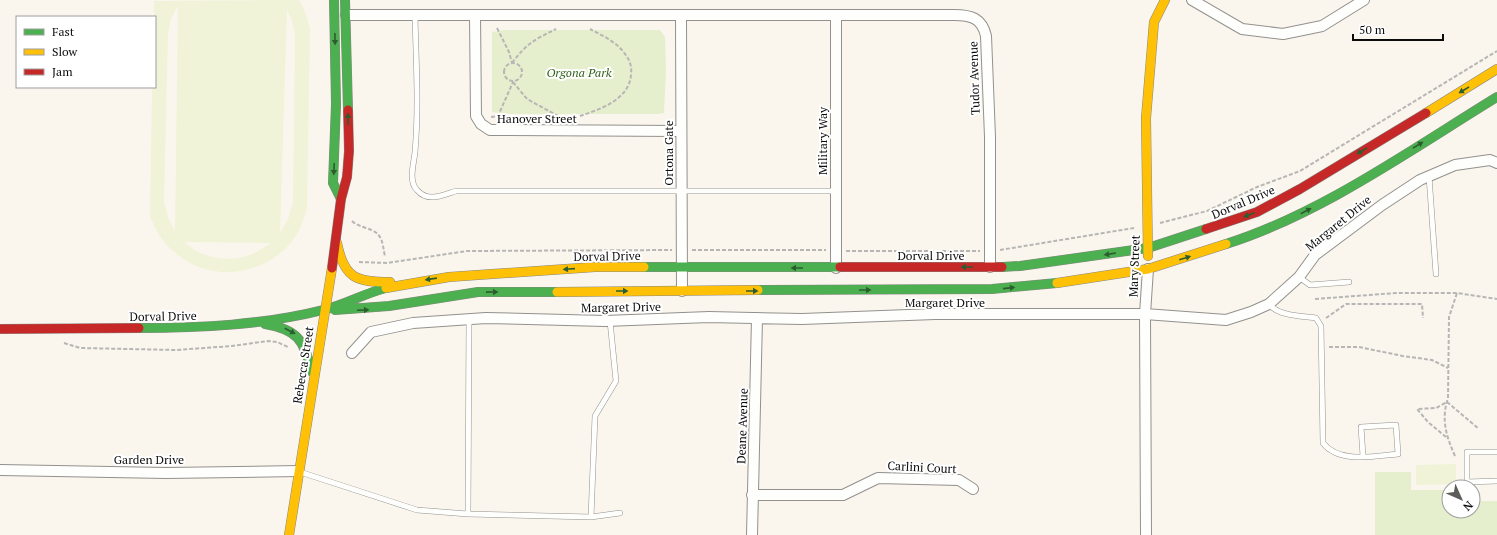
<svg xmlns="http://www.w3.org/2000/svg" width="1497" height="535" font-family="'PT Serif',serif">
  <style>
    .green { fill: #e6efcd }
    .pitch { fill: #f0f3d7; fill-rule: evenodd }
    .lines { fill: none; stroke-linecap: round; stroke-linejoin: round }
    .lane-casing { stroke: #93918d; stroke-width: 6 }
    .street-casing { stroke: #93918d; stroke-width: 12 }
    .fast-casing { stroke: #898784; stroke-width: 10 }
    .slow-casing { stroke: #898784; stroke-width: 10 }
    .jam-casing { stroke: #898784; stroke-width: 10 }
    .path { stroke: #b7b6b5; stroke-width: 2; stroke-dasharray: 4 2; stroke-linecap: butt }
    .lane { stroke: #fefefc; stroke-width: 5 }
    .street { stroke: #fefefc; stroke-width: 10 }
    .fast { stroke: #4caf50; stroke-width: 9 }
    .slow { stroke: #ffc107; stroke-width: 9 }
    .jam { stroke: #c62828; stroke-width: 9 }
    .oneway { fill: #2c5d2e }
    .labels { text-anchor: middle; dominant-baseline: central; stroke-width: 4; stroke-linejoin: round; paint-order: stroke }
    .park-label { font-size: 12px; font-style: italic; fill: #32631a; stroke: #fff }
    .street-label { font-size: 12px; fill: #0b0b0b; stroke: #fff }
  </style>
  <rect width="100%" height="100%" fill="#faf6ee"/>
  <path class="green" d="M504,30h156l5,7 1,34 -2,42 -6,1h-154l-12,-2v-80z
    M1375,472h36v18h38v21h24v-10h24v34h-122z"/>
  <path class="pitch" d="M299,0l5,9 6,19 -3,180c-4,13 -8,26 -17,36 -32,35 -84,38 -118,6 -11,-9 -16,-21 -22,-33l2,-130h3l-1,-86zM177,7h1l-3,224 -7,-14 -4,-17 4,-167 3,-14zM287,9l5,12 3,15 -2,166 -5,17 -8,14zM185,242l86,1c-6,4 -12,8 -19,11 -20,9 -52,5 -67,-12z
    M1456,464v20l-40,1v-20z"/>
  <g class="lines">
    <g class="lane-casing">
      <path id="lane" d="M415,15c1,45 4,92 0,137 -1,11 -7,29 2,38 11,13 26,5 39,1h379
        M1429,176l7,98
        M1299,277l11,8 39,-3
        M1269,304c9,12 33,12 47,14l5,8 2,117c16,21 52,13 75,11l-2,-29 -35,2 2,29
        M1497,452h-30v30l30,-1
        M300,472l117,38 51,4 123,3 4,-101 21,-35 -6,-60
        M468,514l1,-194
        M591,517l29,-4"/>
    </g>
    <g class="street-casing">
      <path id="street" d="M1192,0l50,29 41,5 39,-8 42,-26
        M346,15h608c17,0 28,3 32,21l4,101v130
        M475,15l1,101 5,8 9,6 191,1
        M681,15l1,276
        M836,15v253
        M352,353l19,-21 42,-9 73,-5 119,3 104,-4 93,2 133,-5h210l81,6 25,-8 18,-8 30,-27 16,-22 67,-50 38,-25 35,-15 35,-5 7,3
        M0,470l166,3 132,-2
        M752,495h91l35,-17 81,2 14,9
        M752,535l5,-217
        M1146,535l-1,-221 3,-45"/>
    </g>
    <g class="fast-casing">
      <path id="fast" d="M334,0l2,104 -3,79 8,16
        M345,0l3,110
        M1226,244c95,-30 186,-95 271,-147
        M644,267h196
        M1002,267l18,-1 128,-18 58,-19
        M758,290l234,-1 65,-6
        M335,310l54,-4 89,-14h79
        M265,324c31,5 40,16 46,47
        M139,328c62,0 124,-3 184,-18 22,-5 42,-17 63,-22"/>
    </g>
    <g class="slow-casing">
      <path id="slow" d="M1426,113l71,-44
        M337,243c7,36 20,39 53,39
        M1148,256l-2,-138 8,-96 11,-22
        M1057,283l91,-14 78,-25
        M386,288l63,-11 146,-10h49
        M557,292l201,-2
        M289,535l43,-267"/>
    </g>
    <g class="jam-casing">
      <path id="jam" d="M1206,229l51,-17 43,-23 126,-76
        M840,267h162
        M332,268l9,-69 6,-22 2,-26 -1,-41
        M0,329l139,-1"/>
    </g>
    <path class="path" d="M497,28l12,24 3,11
      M504 72a9 9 0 1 1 18 0a9 9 0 1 1-18 0Z
      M512,63c15,-20 22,-23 44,-34
      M513,82l14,17 31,17
      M580,116c21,-7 50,-17 51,-42 1,-7 -1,-14 -6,-20 -8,-12 -22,-18 -35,-25
      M491,117l7,-1 15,-34
      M352,221c4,4 9,5 14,7 17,5 16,13 19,29
      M1160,223l47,-12 50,-24 43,-16 197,-120
      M692,250h134
      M1000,250l134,-22
      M846,251h134
      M359,262l28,1 80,-12 205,-1
      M1315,299l81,-6h61l40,6
      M1326,318l20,-14h76l1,14
      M64,343l16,5 96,2 56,-4 36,-5 9,1 11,5
      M1329,347h30l44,9 29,4 16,8
      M1446,437l-18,-15 -11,-13 19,-1 11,-6 32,27
      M1455,456c-9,-20 -14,-37 -7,-58l1,-81 8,-24"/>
    <use href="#lane" class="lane"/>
    <use href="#street" class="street"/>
    <use href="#fast" class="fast"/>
    <use href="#slow" class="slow"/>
    <use href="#jam" class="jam"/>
  </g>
  <defs><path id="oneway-solid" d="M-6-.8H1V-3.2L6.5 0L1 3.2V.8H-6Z"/></defs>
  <g class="oneway">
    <use href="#oneway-solid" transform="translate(335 39) rotate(89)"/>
    <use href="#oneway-solid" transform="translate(1464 90) rotate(149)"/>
    <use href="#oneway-solid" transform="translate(348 119) rotate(-91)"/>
    <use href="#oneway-solid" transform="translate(1418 145) rotate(-31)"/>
    <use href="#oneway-solid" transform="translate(1362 151) rotate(149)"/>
    <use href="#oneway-solid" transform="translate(334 169) rotate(92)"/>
    <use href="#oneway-solid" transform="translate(1306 211) rotate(-28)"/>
    <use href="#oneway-solid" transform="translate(1249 215) rotate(159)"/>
    <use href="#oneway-solid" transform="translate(1110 254) rotate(171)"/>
    <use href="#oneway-solid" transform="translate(1185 258) rotate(-17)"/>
    <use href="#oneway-solid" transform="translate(967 267) rotate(180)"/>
    <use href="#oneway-solid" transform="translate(797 268) rotate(-180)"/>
    <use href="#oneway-solid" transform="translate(569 269) rotate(176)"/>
    <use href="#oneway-solid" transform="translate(431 279) rotate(172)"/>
    <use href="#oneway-solid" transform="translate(1009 288) rotate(-6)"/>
    <use href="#oneway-solid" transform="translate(865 290)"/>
    <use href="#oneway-solid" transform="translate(622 291)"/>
    <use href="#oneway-solid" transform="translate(752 291)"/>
    <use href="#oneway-solid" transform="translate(492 292) rotate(-1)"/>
    <use href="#oneway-solid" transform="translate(363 310) rotate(-2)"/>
    <use href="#oneway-solid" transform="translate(290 331) rotate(28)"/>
  </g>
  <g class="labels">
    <g class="park-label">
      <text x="579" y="72">Orgona Park</text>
    </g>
    <g class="street-label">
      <text transform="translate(974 78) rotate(-92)">Tudor Avenue</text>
      <text x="537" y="118">Hanover Street</text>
      <text transform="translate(822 141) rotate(-90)">Military Way</text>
      <text transform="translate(668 153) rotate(-90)">Ortona Gate</text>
      <text transform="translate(1243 202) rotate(-23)">Dorval Drive</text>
      <text transform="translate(1338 223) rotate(-39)">Margaret Drive</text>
      <text x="931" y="255">Dorval Drive</text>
      <text transform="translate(607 256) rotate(-1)">Dorval Drive</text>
      <text transform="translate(1134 266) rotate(-88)">Mary Street</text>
      <text x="945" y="302">Margaret Drive</text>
      <text transform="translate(621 307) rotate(-1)">Margaret Drive</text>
      <text transform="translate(163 316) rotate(-1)">Dorval Drive</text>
      <text transform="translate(303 365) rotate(-81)">Rebecca Street</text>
      <text transform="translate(742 426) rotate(-88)">Deane Avenue</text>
      <text x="149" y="459">Garden Drive</text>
      <text transform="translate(922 467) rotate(3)">Carlini Court</text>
    </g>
  </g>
  <rect x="16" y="16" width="140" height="72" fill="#ffffff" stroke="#9d9d9d"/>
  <rect x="24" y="29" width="20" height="6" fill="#4caf50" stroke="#9d9d9d"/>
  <text x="52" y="36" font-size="12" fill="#0b0b0b">Fast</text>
  <rect x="24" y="49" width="20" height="6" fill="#ffc107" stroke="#9d9d9d"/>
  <text x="52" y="56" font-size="12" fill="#0b0b0b">Slow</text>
  <rect x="24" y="69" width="20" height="6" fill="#c62828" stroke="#9d9d9d"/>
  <text x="52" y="76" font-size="12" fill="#0b0b0b">Jam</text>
  <g transform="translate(1461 499) rotate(135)"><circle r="19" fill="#ffffff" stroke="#9d9d9d"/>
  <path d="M0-3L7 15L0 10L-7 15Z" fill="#5f5d5a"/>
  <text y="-6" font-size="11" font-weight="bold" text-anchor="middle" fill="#0b0b0b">N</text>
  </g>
  <path d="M1353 34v6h90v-6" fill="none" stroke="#0b0b0b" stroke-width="2"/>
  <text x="1359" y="34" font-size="12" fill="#0b0b0b" stroke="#ffffff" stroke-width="3" paint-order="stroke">50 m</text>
</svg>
